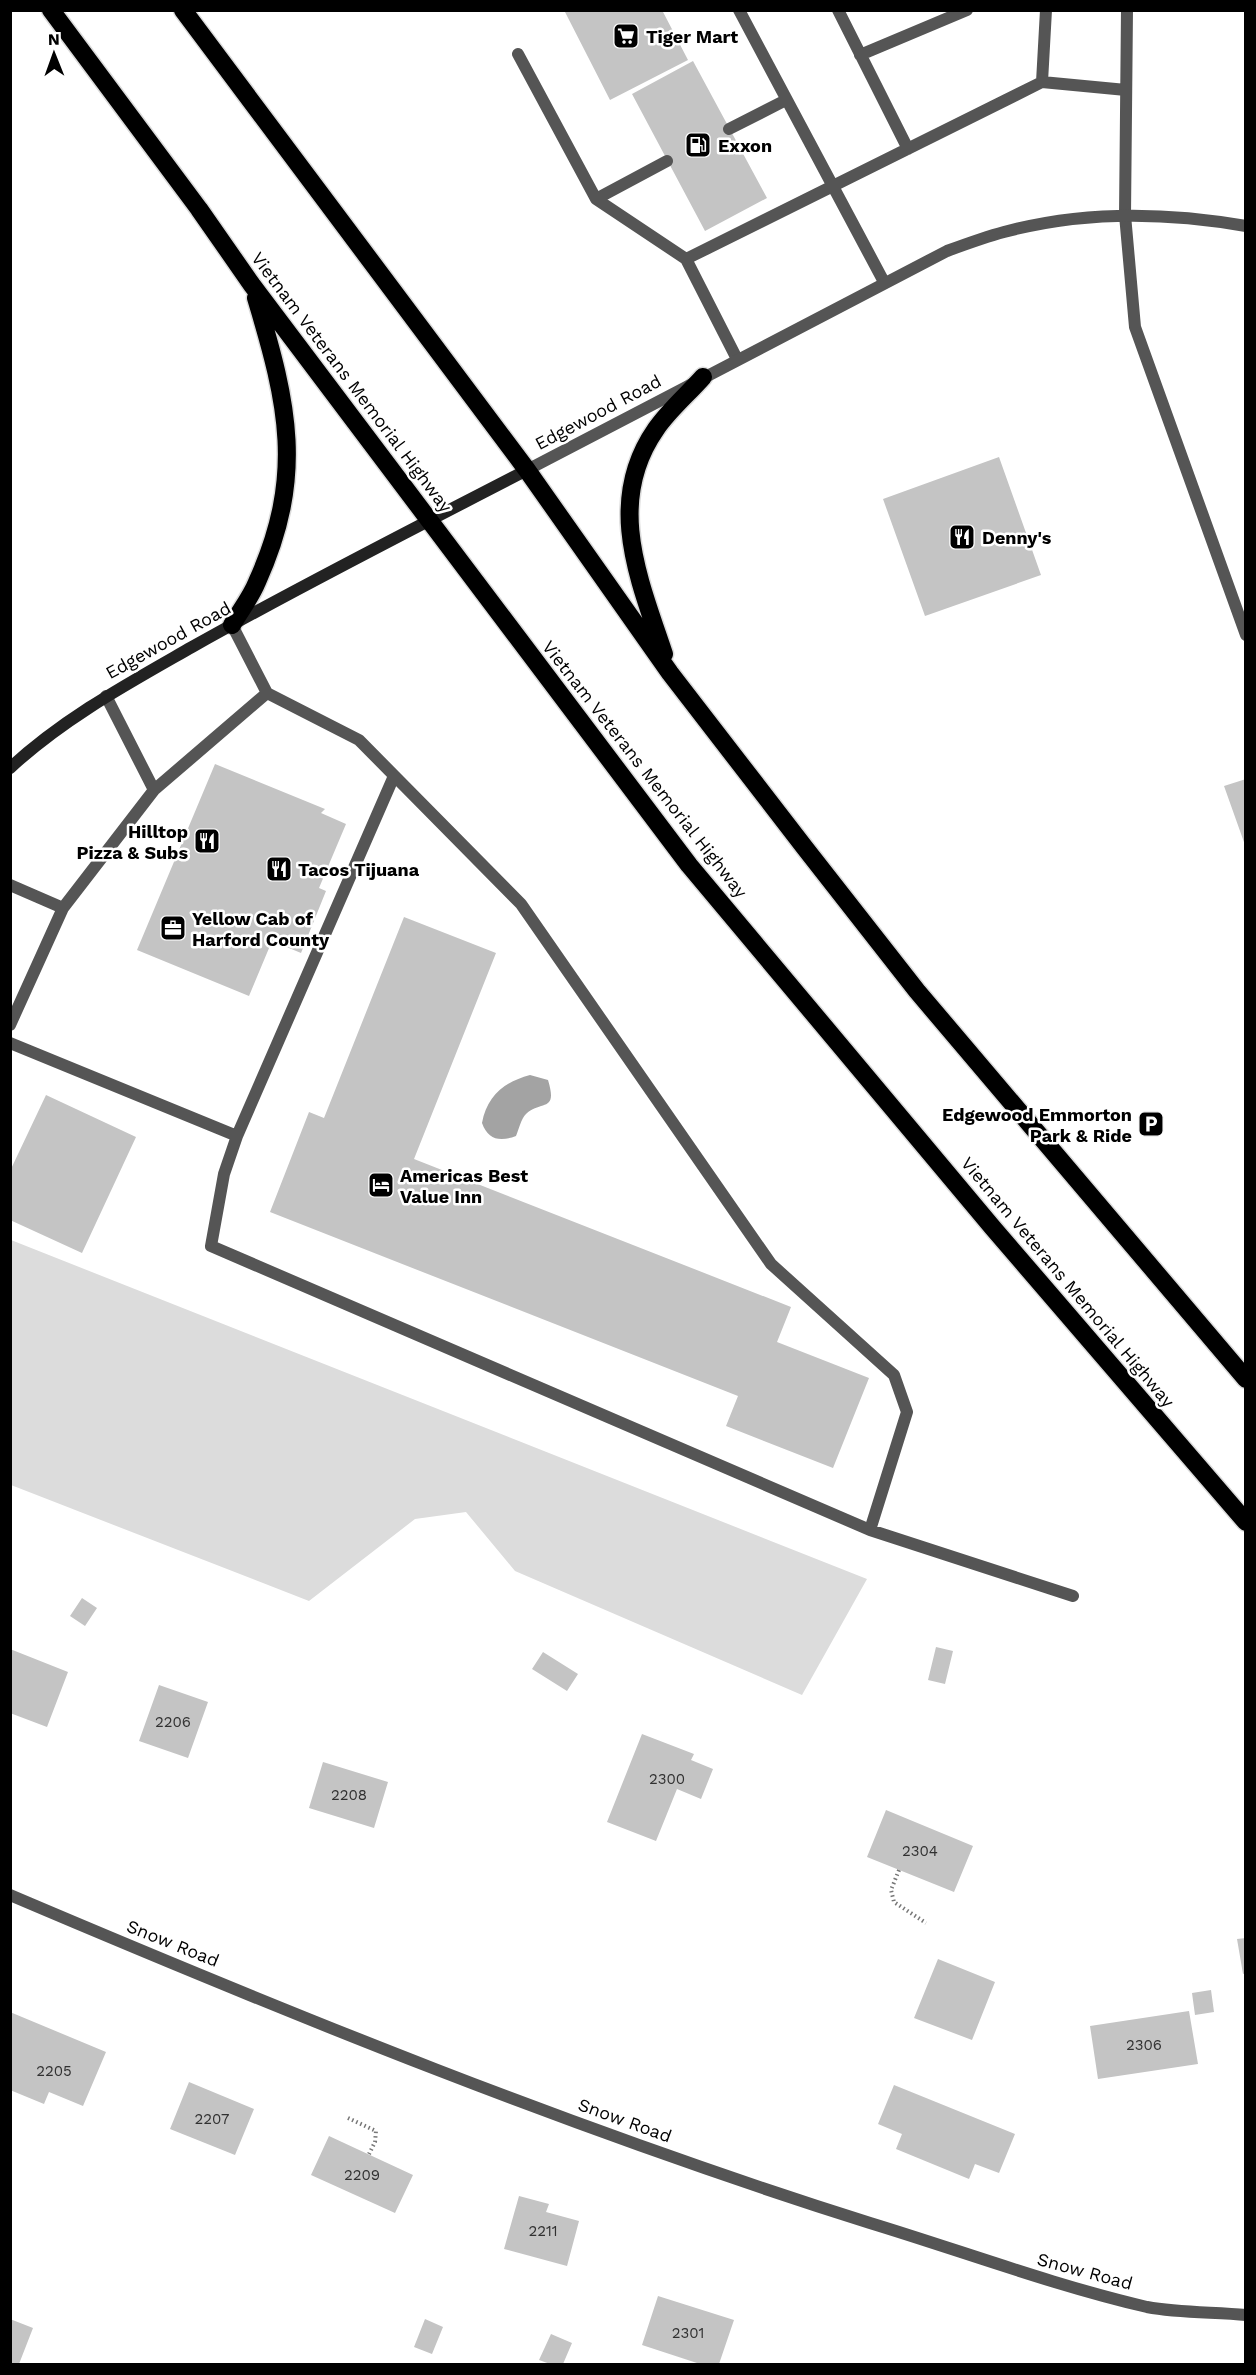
<svg xmlns="http://www.w3.org/2000/svg" width="1256" height="2375" font-family="'Work Sans',sans-serif">
  <style>
    .green { fill: #dcdcdc }
    .water { fill: #a3a3a3 }
    .building { fill: #c4c4c4 }
    .lines { fill: none; stroke-linecap: round; stroke-linejoin: round }
    .highway-casing { stroke: #dbdbdb; stroke-width: 21 }
    .path { stroke: #777; stroke-width: 4; stroke-dasharray: 1.5 3; stroke-linecap: butt }
    .lane { stroke: #555; stroke-width: 12 }
    .street { stroke: #555; stroke-width: 12 }
    .secondary { stroke: #222; stroke-width: 12 }
    .highway { stroke: #000; stroke-width: 18 }
    .labels { text-anchor: middle; dominant-baseline: central; stroke-width: 5; stroke-linejoin: round; paint-order: stroke }
    .number-label { font-size: 15px; fill: #313131 }
    .poi-label { font-size: 18px; font-weight: bold; fill: #000; stroke: #fff; text-anchor: start }
    .street-label { font-size: 18px; fill: #000; stroke: #fff }
  </style>
  <rect width="100%" height="100%" fill="#fff"/>
  <path class="green" d="M11,1240l856,339 -65,116 -287,-124 -49,-59 -51,7 -106,82 -298,-116z"/>
  <path class="water" d="M530,1075l18,5c10,33 -7,20 -22,34 -5,5 -7,15 -10,22 -16,6 -28,4 -34,-13 5,-27 22,-41 48,-48z"/>
  <path class="building" d="M568,10h94l26,50 -78,40 -45,-88z
    M693,61l74,137 -62,33 -73,-137z
    M999,457l42,118 -116,41 -42,-117z
    M215,764l110,45 -4,4 25,11 -27,64 7,3 -25,62 -29,-12 -23,55 -112,-46z
    M1246,779v66h-1l-21,-59z
    M404,917l92,36 -82,206 377,148 -14,35 92,36 -36,90 -107,-42 12,-30 -468,-184 39,-100 15,6z
    M46,1095l90,42 -54,116 -72,-33v-49z
    M82,1598l15,10 -12,18 -15,-10z
    M936,1647l17,4 -8,33 -17,-4z
    M10,1649l58,23 -21,55 -37,-14z
    M543,1652l35,22 -11,17 -35,-22z
    M159,1685l49,17 -20,56 -49,-17z
    M642,1734l52,20 -3,6 22,9 -12,30 -24,-10 -21,52 -49,-19z
    M323,1762l65,20 -14,46 -65,-20z
    M886,1810l87,36 -19,46 -87,-35z
    M1246,1938v35l-3,1 -6,-35z
    M938,1959l57,23 -23,58 -58,-22z
    M1211,1990l3,22 -19,3 -3,-22z
    M1189,2011l9,53 -100,15 -8,-53z
    M10,2012l96,40 -23,54 -34,-14 -5,12 -34,-14z
    M189,2082l65,27 -19,46 -65,-26z
    M894,2085l121,49 -16,39 -24,-9 -6,15 -73,-30 6,-15 -24,-10z
    M329,2136l84,39 -18,38 -84,-38z
    M519,2196l30,8 -3,8 33,9 -12,45 -63,-17z
    M658,2296l76,24 -15,44h-19l-58,-19z
    M10,2319l23,9 -14,36h-9z
    M425,2319l18,8 -11,27 -18,-7z
    M551,2334l21,9 -9,21h-13l-11,-4z"/>
  <g class="lines">
    <g class="highway-casing">
      <path id="highway" d="M51,10l148,199 53,76 437,580 304,363 253,294
        M183,10l344,460 143,203 135,175 112,143 329,388
        M232,625c8,-14 19,-28 25,-43 48,-106 31,-178 -1,-284
        M664,654c-25,-75 -59,-152 -8,-225 13,-19 32,-35 47,-52"/>
    </g>
    <path class="path" d="M899,1870l-8,20 3,12 32,21
      M348,2118l28,13 -1,11 -6,12"/>
    <path class="lane" d="M739,10l145,272
      M838,10l70,139
      M1127,10l-2,205 10,112 111,308
      M518,54l78,145
      M860,55l107,-45
      M1042,82l4,-72
      M729,129l57,-29
      M667,161l-71,38 90,60 51,100
      M686,259l356,-177 84,8
      M232,625l35,68 92,47 162,164 250,360 123,111 13,37 -37,118
      M106,696l48,94
      M394,776l-157,360 -13,38 -13,72 659,284 203,66
      M10,885l53,23
      M10,1025l53,-117 91,-118 113,-97
      M10,1043l227,93"/>
    <path class="street" d="M527,470l420,-219c19,-7 38,-14 57,-19 78,-21 162,-20 242,-6
      M10,1895c282,120 568,236 860,328 92,28 183,62 277,84 32,6 67,5 99,8"/>
    <path class="secondary" d="M10,768c54,-50 119,-85 182,-121 110,-62 223,-119 335,-177"/>
    <use href="#highway" class="highway"/>
  </g>
  <defs>
    <g id="supermarket-square" transform="scale(1.35)"><rect x="-9" y="-9" width="18" height="18" rx="4" fill="#000" stroke="#fff"/><path d="M-6-5.5h2.5l.6 2H6L4.5 2H-2.5L-4.4-4H-6ZM-1.5 3.2a1.3 1.3 0 1 0 .1 0ZM3 3.2a1.3 1.3 0 1 0 .1 0Z" fill="#fff"/></g>
    <g id="fuel-square" transform="scale(1.35)"><rect x="-9" y="-9" width="18" height="18" rx="4" fill="#000" stroke="#fff"/><path d="M-5.5-6h7V0h2V4h1.3V-2.5L3-4.5l.8-.8L6-3V5H2.5V1h-1V6h-7ZM-4.2-4.7v3.2H.2V-4.7Z" fill="#fff"/></g>
    <g id="restaurant-square" transform="scale(1.35)"><rect x="-9" y="-9" width="18" height="18" rx="4" fill="#000" stroke="#fff"/><path d="M-5-6h1v4h1v-4h1v4h1v-4h1v5L-1.5 .5V6h-2V.5L-5-1ZM5-6V6H3V1.5H1.5Q1.5-4 5-6Z" fill="#fff"/></g>
    <g id="office-square" transform="scale(1.35)"><rect x="-9" y="-9" width="18" height="18" rx="4" fill="#000" stroke="#fff"/><path d="M-6-3h4V-5.5h4V-3h4V5H-6ZM-1-4.5V-3h2v-1.5ZM-6 0V1H6V0Z" fill="#fff"/></g>
    <g id="parking-square" transform="scale(1.35)"><rect x="-9" y="-9" width="18" height="18" rx="4" fill="#000" stroke="#fff"/><path d="M-3.5-5.5H1a3.5 3.5 0 0 1 0 7H-1V5.5H-3.5ZM-1-3.4V-.6H.8a1.4 1.4 0 0 0 0-2.8Z" fill="#fff"/></g>
    <g id="hotel-square" transform="scale(1.35)"><rect x="-9" y="-9" width="18" height="18" rx="4" fill="#000" stroke="#fff"/><path d="M-6-4.5h1.5V1H6V5H4.5V3h-9V5H-6ZM-4 0a1.8 1.8 0 1 1 3.6 0ZM.5 0V-2.5h3Q6-2.5 6 0Z" fill="#fff"/></g>
  </defs>
  <g fill-rule="evenodd">
    <use href="#supermarket-square" x="626" y="36"/>
    <use href="#fuel-square" x="698" y="145"/>
    <use href="#restaurant-square" x="962" y="537"/>
    <use href="#restaurant-square" x="207" y="841"/>
    <use href="#restaurant-square" x="279" y="869"/>
    <use href="#office-square" x="173" y="928"/>
    <use href="#parking-square" x="1151" y="1124"/>
    <use href="#hotel-square" x="381" y="1185"/>
  </g>
  <g class="labels">
    <g class="number-label">
      <text x="173" y="1722">2206</text>
      <text x="667" y="1779">2300</text>
      <text x="349" y="1795">2208</text>
      <text x="920" y="1851">2304</text>
      <text x="1144" y="2045">2306</text>
      <text x="54" y="2071">2205</text>
      <text x="212" y="2119">2207</text>
      <text x="362" y="2175">2209</text>
      <text x="543" y="2231">2211</text>
      <text x="688" y="2333">2301</text>
    </g>
    <g class="poi-label">
      <text x="646" y="36">Tiger Mart</text>
      <text x="718" y="145">Exxon</text>
      <text x="982" y="537">Denny's</text>
      <text x="188" y="831" text-anchor="end">Hilltop<tspan x="188" dy="21">Pizza &amp; Subs</tspan></text>
      <text x="298" y="869">Tacos Tijuana</text>
      <text x="192" y="918">Yellow Cab of<tspan x="192" dy="21">Harford County</tspan></text>
      <text x="1132" y="1114" text-anchor="end">Edgewood Emmorton<tspan x="1132" dy="21">Park &amp; Ride</tspan></text>
      <text x="400" y="1175">Americas Best<tspan x="400" dy="21">Value Inn</tspan></text>
    </g>
    <g class="street-label">
      <text transform="translate(352 382) rotate(53)">Vietnam Veterans Memorial Highway</text>
      <text transform="translate(598 412) rotate(-28)">Edgewood Road</text>
      <text transform="translate(168 640) rotate(-29)">Edgewood Road</text>
      <text transform="translate(645 769) rotate(52)">Vietnam Veterans Memorial Highway</text>
      <text transform="translate(1068 1282) rotate(50)">Vietnam Veterans Memorial Highway</text>
      <text transform="translate(173 1943) rotate(22)">Snow Road</text>
      <text transform="translate(625 2120) rotate(20)">Snow Road</text>
      <text transform="translate(1085 2271) rotate(15)">Snow Road</text>
    </g>
  </g>
  <rect width="1256" height="2375" fill="none" stroke="#000000" stroke-width="24"/>
  <g transform="translate(54 54) rotate(359)" stroke="#ffffff" stroke-width="4.5" paint-order="stroke">
  <path d="M0-4.5L10 22L0 15L-10 22Z" fill="#000000"/>
  <text y="-9" font-size="16" font-weight="bold" text-anchor="middle" fill="#000000">N</text>
  </g>
</svg>
